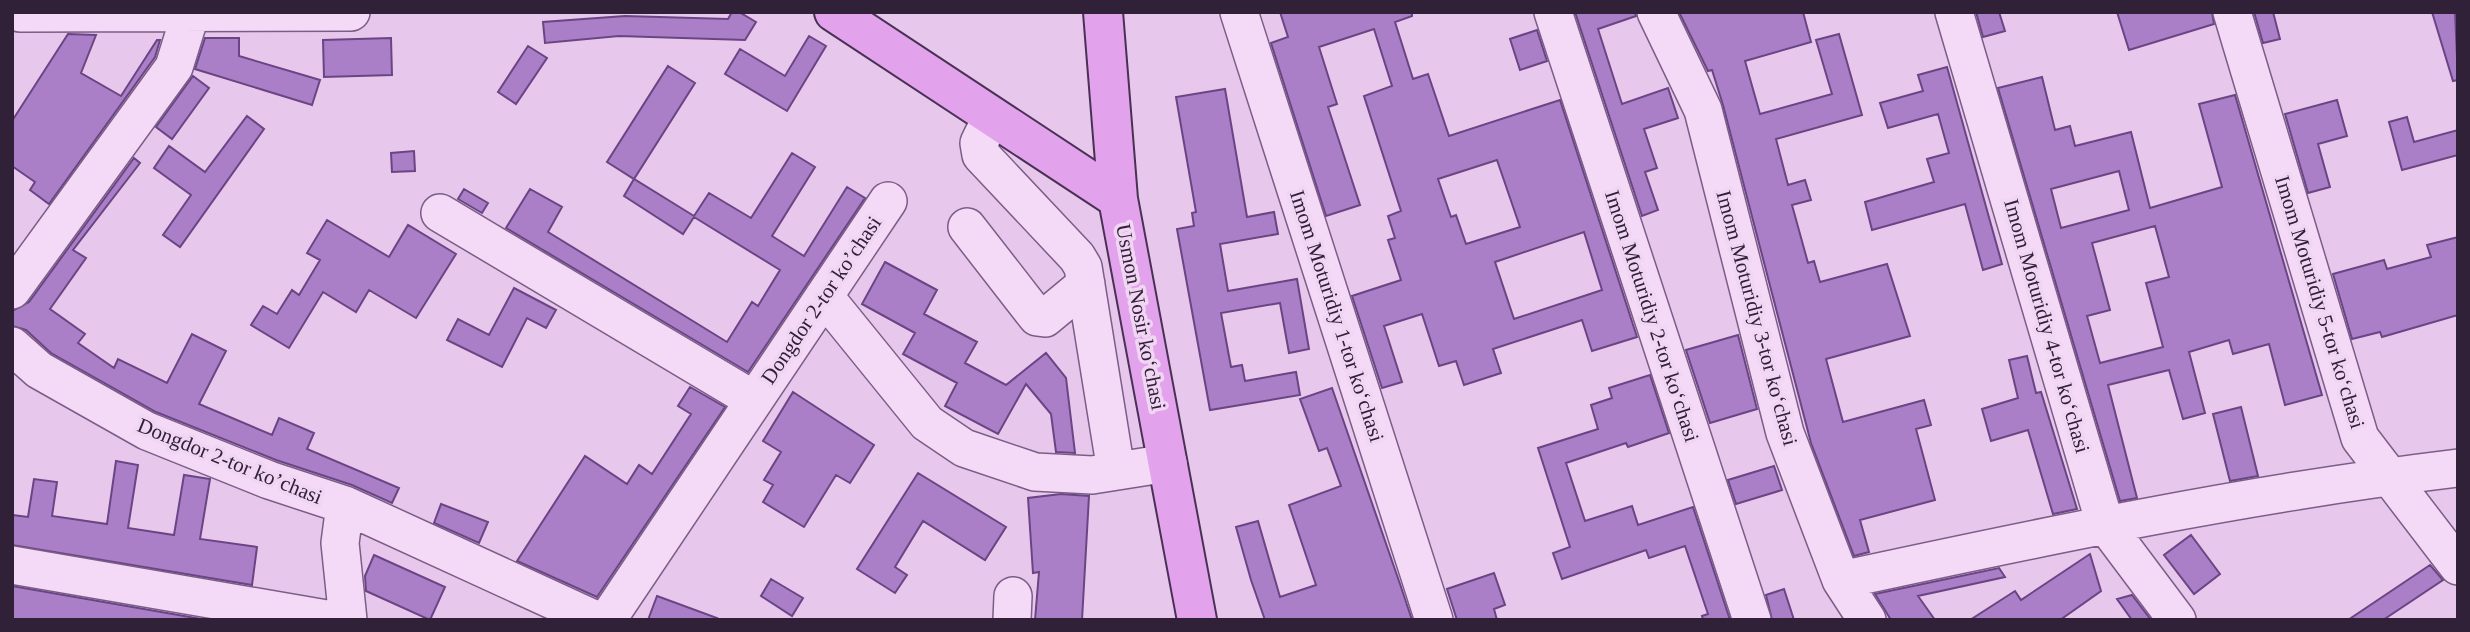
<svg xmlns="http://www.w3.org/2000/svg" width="2470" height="632" font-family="'Times New Roman',serif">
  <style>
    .building { fill: #ab7fc8; stroke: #6a4584; stroke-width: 2; fill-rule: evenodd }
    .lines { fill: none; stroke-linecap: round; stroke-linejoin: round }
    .minor-casing { stroke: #7b5d87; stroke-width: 40 }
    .major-casing { stroke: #493155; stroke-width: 42 }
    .minor { stroke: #f4daf7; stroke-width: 37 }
    .major { stroke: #e3a2ec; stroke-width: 38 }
    .labels { text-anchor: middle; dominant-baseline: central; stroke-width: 7; stroke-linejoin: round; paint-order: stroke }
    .street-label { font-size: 21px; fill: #302038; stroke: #f1d6f4 }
  </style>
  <rect width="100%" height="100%" fill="#e8c7ec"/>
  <path class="building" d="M732,12h7l17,10 -11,18 -126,-4 -74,7 -2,-21 82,-6 103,3z
    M1280,12h132v4l-17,6 18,57 15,-5 21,62 111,-36 77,237 -45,14 -10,-31 -89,29 8,24 -37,12 -8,-24 -17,5 -17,-52 -38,12 18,56 -20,6 -30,-92 49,-16 -13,-40 7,-2 -7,-22 13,-5 -37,-115 28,-10 -18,-57 -55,18 18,57 -9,3 32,98 -34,11 -55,-173 17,-6zM1497,160l23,67 -54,17 -10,-29 -5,2 -13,-38zM1584,232l18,58 -88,29 -19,-57z
    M1575,12h60l1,4 -38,13 24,75 46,-16 10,30 -34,11 13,39 -12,4 13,38 -16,6z
    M1679,12h124l8,30 -66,19 15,53 72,-20 -16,-54 23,-6 23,81 -86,24 12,46 17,-5 6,20 -19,5 16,58 6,-2 6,21 67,-18 23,72 -84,23 17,63 81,-22 7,25 -15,4 19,71 -75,20 9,32 -15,4 -43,-113 -88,-338 -11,-35 -4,1z
    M1976,12h23l6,19 -22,6z
    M2117,12h95l2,12 -85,26z
    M2254,12h19l7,27 -17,4z
    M2432,12h23l3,68 -5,1z
    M1537,30l10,31 -27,9 -10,-31z
    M68,34l28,1 -15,38 40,23 36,-56h3l-5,17 -106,147 -19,-14 5,-8 -23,-16v-45z
    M809,36l17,10 -39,65 -62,-37 15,-25 45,27z
    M205,38h34v18l81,24 -8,25 -117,-36z
    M391,38l1,37 -68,2 -1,-37z
    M528,46l19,12 -31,46 -18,-12z
    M668,66l27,17 -61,96 -27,-17z
    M1947,67l55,197 -19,6 -18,-66 -93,26 -7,-28 69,-20 -7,-23 22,-6 -11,-39 -50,14 -8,-25 43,-12 -5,-16z
    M193,76l16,12 -37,51 -16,-12z
    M2042,77l13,53 15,-4 5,20 56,-14 19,76 72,-21 -23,-83 36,-9 87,300 -37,10 -16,-61 -36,10 -4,-14 -40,12 16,61 -22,6 -14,-49 -61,15 29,113 -17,3 -122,-413zM2119,171l10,39 -68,18 -10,-39zM2155,226l14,51 -23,6 17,64 -63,16 -13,-47 23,-6 -18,-67z
    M1225,89l22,128 27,-5 4,22 -58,10 8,47 69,-12 12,70 -20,4 -9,-50 -59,10 10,54 11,-2 3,16 51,-9 4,23 -90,15 -33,-181 17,-3 -2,-13 4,-1 -20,-115z
    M2337,100l10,36 -29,8 12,43 -22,6 -23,-79z
    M247,116l17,13 -84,118 -17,-12 28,-40 -37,-27 15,-22 36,26z
    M2407,117l7,25 44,-12v25l-56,15 -13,-48z
    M414,151l1,20 -23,1 -1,-19z
    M792,153l23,14 -43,69 32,20 43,-69 18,11 -117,174 -242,-144 24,-39 32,18 -14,25 179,110 25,-40 6,4 22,-36 -86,-53 -11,17 -59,-38 10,-17 60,37 15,-23 42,25z
    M134,158l6,5 -67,87 13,8 -36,51 35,25 -7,9 36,25 4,-9 49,24 25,-49 34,17 -27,53 73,31 7,-17 35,15 -7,16 92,39 -7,15 -40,-18 -76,-25 -120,-48 -105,-59 -25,-23 -14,-4v-15l17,-9z
    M464,189l24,14 -6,10 -24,-14z
    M327,220l62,37 19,-32 48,29 -40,64 -47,-28 -13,22 -33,-20 -34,56 -38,-23 12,-19 14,8 15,-24 7,5 21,-35 -13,-7z
    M2458,237v78l-76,22 -2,-5 -28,7 -19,-65 51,-14 3,9 44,-12 -4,-12z
    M885,262l52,28 -13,24 53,28 -12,21 41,22 40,-32 20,25 9,75 -19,-1 -5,-38 -25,-30 -28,50 -53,-28 12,-23 -54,-29 12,-21 -53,-29z
    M514,288l42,22 -10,18 -19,-10 -25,49 -55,-27 11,-21 31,16z
    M1738,335l19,74 -47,14 -24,-73z
    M2027,356l9,37 5,-1 36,117 -24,5 -25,-84 -37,11 -9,-32 36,-11 -9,-38z
    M1650,375l19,58 -41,14 -2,-4 -60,20 19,58 47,-15 6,19 55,-18 37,113h-27l-1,-4 6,-2 -23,-68 -36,12 -3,-8 -84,29 -9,-26 17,-6 -32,-99 60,-19 -7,-24 21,-7 -3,-10z
    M690,387l35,20 -128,190 -80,-36 68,-105 42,28 12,-19 13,9 39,-60 -13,-8z
    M1332,388l68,196 12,36h-147l-14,-40 -15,-53 22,-6 22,76 36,-12 -27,-80 52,-19 -14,-38 -8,3 -19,-52z
    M793,392l81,53 -24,38 -14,-8 -32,52 -41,-25 10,-17 -9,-5 17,-28 -18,-11z
    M2241,407l17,69 -28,5 -17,-67z
    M116,461l22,4 -10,63 46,7 10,-60 26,4 -10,60 57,8 -5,38 -240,-40v-30l16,2 6,-38 23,3 -5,34 55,8z
    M1774,466l8,24 -46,14 -8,-24z
    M918,473l88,54 -21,33 -62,-39 -28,46 12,8 -12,18 -38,-24z
    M1061,494l28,2 -7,124h-47l4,-48 -6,1 -5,-75z
    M441,504l47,18 -9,21 -45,-20z
    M2191,535l29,39 -26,20 -30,-39z
    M2090,554l11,37 -41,29h-90l45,-29 6,9z
    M374,555l71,32 -15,33 -64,-29 -1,-15z
    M2430,565l13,15 -60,40h-35z
    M1999,568l6,9 -87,19 17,24h-44l-16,-26z
    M1494,573l11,32 -11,4 3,11h-40l-10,-31z
    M771,579l32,19 -11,18 -31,-20z
    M12,586l195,34h-195z
    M1784,589l10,31h-22l-6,-25z
    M2132,595l19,25h-19l-15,-21z
    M657,596l60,22 -1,2h-68z"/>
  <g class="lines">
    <g class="minor-casing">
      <path id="minor" d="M1239,12l195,608
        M1553,12l199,608
        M1656,12l47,98 82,323 56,147 26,40
        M1954,12l151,512 72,96
        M2232,12l128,426 98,128
        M20,13l331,-1
        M992,116l-13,27 2,12 96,102 6,10 33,204
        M440,213l314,187
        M967,227l70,90 8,1 41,-34
        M12,290l162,-223 17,-55
        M824,296l103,127 37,25 71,24 57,3 76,-12
        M12,346l27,24 108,61 122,49 76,25 251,115
        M345,505l-5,38 8,77
        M12,565l320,55
        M1841,580c204,-44 409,-87 617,-112
        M607,620l281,-419
        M1012,620l1,-24"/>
    </g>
    <g class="major-casing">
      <path id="major" d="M834,12l284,187
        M1103,12l15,187 79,421"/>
    </g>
    <use href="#minor" class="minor"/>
    <use href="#major" class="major"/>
  </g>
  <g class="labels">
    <g class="street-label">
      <text transform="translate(821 300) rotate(-56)">Dongdor 2-tor koʼchasi</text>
      <text transform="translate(2320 302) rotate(73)">Imom Moturidiy 5-tor koʻchasi</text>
      <text transform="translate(1337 316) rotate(72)">Imom Moturidiy 1-tor koʻchasi</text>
      <text transform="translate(1652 316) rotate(72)">Imom Moturidiy 2-tor koʻchasi</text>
      <text transform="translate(1141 317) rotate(79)">Usmon Nosir ko‘chasi</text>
      <text transform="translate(1757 318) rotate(75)">Imom Moturidiy 3-tor koʻchasi</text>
      <text transform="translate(2047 326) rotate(74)">Imom Moturidiy 4-tor koʻchasi</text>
      <text transform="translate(230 461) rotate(22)">Dongdor 2-tor koʼchasi</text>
    </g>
  </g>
  <rect width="2470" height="632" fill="none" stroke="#302038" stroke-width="28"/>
</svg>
